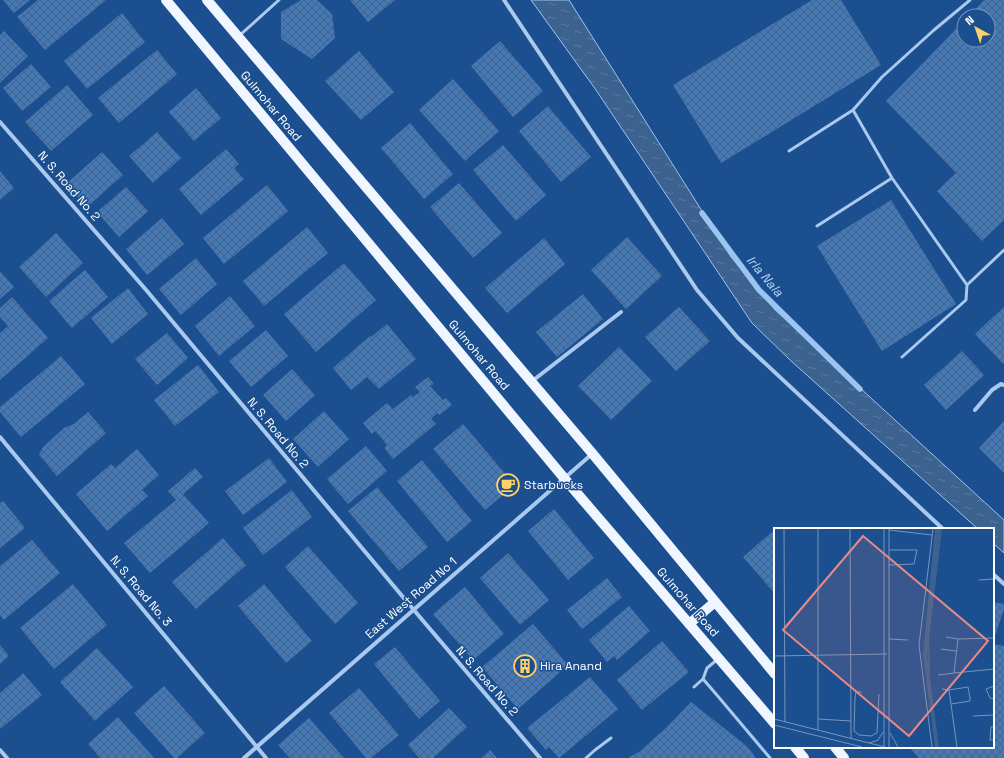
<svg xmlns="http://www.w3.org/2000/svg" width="1004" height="758" font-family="'Space Grotesk',sans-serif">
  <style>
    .water { fill: url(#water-ripples); stroke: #9cc4f0 }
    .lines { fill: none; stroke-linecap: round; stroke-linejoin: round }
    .stream { stroke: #9cc4f0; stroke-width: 5.5 }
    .building { fill: url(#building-cross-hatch) }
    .service { stroke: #a9c9ee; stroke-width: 3 }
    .minor { stroke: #a9c9ee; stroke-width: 4 }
    .primary { stroke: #f0f6ff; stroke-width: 10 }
    .labels { text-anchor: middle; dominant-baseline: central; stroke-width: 3; stroke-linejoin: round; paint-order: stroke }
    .street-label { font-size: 12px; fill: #fff; stroke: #1b4f8f }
    .poi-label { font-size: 12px; fill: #fff; stroke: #1b4f8f; text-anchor: start }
    .water-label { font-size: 13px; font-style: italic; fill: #b5d3f5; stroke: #1b4f8f }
    .inset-river { fill: none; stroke: #3c6290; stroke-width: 2 }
    .inset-road { fill: none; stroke: #7695bc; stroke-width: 1 }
    .view { fill: #e88989; fill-opacity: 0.15; stroke: #e88989; stroke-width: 2 }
    .inset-edge { fill: none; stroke: #fff; stroke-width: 2 }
  </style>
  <defs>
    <pattern id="water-ripples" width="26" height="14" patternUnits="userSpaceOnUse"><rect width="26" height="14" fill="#3c6290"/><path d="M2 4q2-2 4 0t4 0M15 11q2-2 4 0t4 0" fill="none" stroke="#597aa1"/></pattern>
    <pattern id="building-cross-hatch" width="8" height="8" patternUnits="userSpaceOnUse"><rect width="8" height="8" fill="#4478b7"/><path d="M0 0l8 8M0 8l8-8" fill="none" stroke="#486282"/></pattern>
  </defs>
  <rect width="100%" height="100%" fill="#1b4f8f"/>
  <path class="water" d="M531,0h38l162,257 44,53 229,210v33l-11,-10v-14h-15l-189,-170 -37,-36 -156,-233z"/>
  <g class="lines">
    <path class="stream" d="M702,213l57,77 101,99"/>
  </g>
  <path class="building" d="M3,0h27l-16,13z
    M38,0h68l-61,50 -28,-33z
    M301,0h16l15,14 3,24 -23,21 -31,-20v-27z
    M350,0h45l-27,22z
    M812,0h29l40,65 -160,98 -48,-78z
    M984,0h20v220l-22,21 -45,-50 19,-18 -70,-72 78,-80v19h24v-24h-19z
    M122,13l23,29 -58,47 -23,-28z
    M4,31l24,25 -28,27v-48z
    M500,41l43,50 -30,26 -42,-51z
    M157,50l20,24 -58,49 -21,-25z
    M359,51l35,41 -33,28 -36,-39z
    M31,64l20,23 -29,24 -19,-23z
    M453,79l46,52 -34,30 -46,-51z
    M67,85l26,30 -42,36 -26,-29z
    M196,88l25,30 -27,23 -25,-29z
    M548,106l43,51 -30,25 -42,-51z
    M410,123l43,51 -29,25 -43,-51z
    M157,132l24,26 -28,25 -24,-27z
    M503,145l43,50 -30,26 -43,-51z
    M226,149l13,15 -5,4 10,11 -43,36 -22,-26z
    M102,152l21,23 -36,32 -21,-23z
    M0,171l14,17 -14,12z
    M459,183l43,50 -29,25 -43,-51z
    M267,185l21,26 -64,53 -21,-26z
    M126,187l22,24 -29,26 -22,-25z
    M891,200l65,104 -74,47 -65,-105z
    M162,218l22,26 -37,31 -21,-26z
    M307,227l21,26 -64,53 -21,-25z
    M56,233l27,30 -37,34 -27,-30z
    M627,237l35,39 -36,33 -35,-39z
    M544,238l21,26 -58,49 -22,-25z
    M196,258l21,26 -36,31 -22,-26z
    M344,263l32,37 -60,52 -32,-38z
    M85,270l23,27 -36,31 -23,-27z
    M0,271l14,16 -14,12z
    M128,288l20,26 -36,30 -21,-26z
    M583,294l20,25 -46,38 -21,-25z
    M230,296l25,30 -36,30 -24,-30z
    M12,297l36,41 -48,42v-47l8,-7 -8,-9v-9z
    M679,307l31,34 -34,30 -31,-34z
    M1004,307v56l-1,1 -28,-30z
    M387,324l29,35 -37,30 -12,-12 -16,13 -18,-22 37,-32 1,1z
    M266,330l22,26 -37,31 -22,-26z
    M167,333l21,25 -31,27 -22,-26z
    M619,347l33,34 -41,39 -33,-34z
    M962,351l22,24 -38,35 -22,-25z
    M61,356l24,28 -64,53 -21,-25v-5z
    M198,365l21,27 -44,34 -21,-26z
    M292,369l23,26 -29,26 -23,-26z
    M428,377l6,7 -4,2 13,14 3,-2 6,7 -13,10 -2,-2 -6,6 5,5 -43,35 -9,-11 3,-3 -12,-14 -3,3 -9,-11 24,-20 6,6 18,-14 2,2 7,-5 -5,-5z
    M324,411l25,28 -31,28 -25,-28z
    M88,412l18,21 -49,43 -18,-21 4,-8 21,-19 10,-4z
    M1004,421v52l-25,-25z
    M463,424l52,61 -30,25 -52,-61z
    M366,446l21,25 -39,33 -21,-25z
    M137,449l22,26 -17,15 6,6 -41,35 -31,-37 35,-30 4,4z
    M269,458l18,24 -44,33 -18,-24z
    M422,460l50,61 -25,21 -50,-61z
    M195,468l8,9 -20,17 26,29 -59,50 -26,-30 52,-43 -8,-9z
    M377,487l51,60 -29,24 -51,-60z
    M292,490l20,27 -49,38 -20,-27z
    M3,501l22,27 -25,20v-45z
    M554,509l40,49 -26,22 -40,-49z
    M773,531l2,2v61l-32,-37z
    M223,538l23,27 -50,44 -24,-27z
    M32,540l28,33 -56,47 -4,-5v-49z
    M308,546l50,57 -23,21 -50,-57z
    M508,553l41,47 -29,25 -40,-47z
    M607,578l15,19 -40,32 -15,-19z
    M73,584l34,41 -53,44 -34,-41z
    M264,584l48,57 -26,22 -48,-57z
    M465,587l39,47 -31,26 -40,-46z
    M993,602l11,2v5l-11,33z
    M629,606l21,25 -33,29 -3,-4 -7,6 -18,-22z
    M533,624l35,41 -50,44 -36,-42z
    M662,641l27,31 -47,38 -25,-30z
    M993,644l11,2v112h-85l-10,-11h84z
    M0,645l9,11 -9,8z
    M395,647l45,54 -21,18 -45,-55z
    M97,648l36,39 -38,34 -35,-39z
    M23,673l19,22 -42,34v-36z
    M590,677l28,32 -59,49 -10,-11 -3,3 -19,-22z
    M164,686l41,47 -28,25h-3l-40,-45z
    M359,688l40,47 -28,23h-5l-37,-45z
    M691,702l57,45 8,11h-128l12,-7 26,-23z
    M449,708l18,19 -34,31h-14l-11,-13z
    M118,717l36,41h-54l-12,-14z
    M309,718l35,40h-54l-12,-13z
    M490,750l7,8h-16z"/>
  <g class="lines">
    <path class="service" d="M970,0l-36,30 -52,47 -29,33 39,68 75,107 37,-35
      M240,35l39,-35
      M789,151l64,-41
      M817,226l75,-48
      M902,357l64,-57 1,-15
      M703,679l13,15 54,64
      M694,687l9,-8 4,-11 11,-9
      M586,758l9,-8 16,-12"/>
    <path class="minor" d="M504,0l193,290 41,48 205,191
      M0,122l147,169 266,318 127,149
      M531,382l90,-70
      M975,410l17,-20 9,-6 3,1
      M0,437l266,321
      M993,574l11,10
      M0,750l7,8
      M244,758l348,-304"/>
    <path class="primary" d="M166,0l398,478 211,246
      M207,0l385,453 183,221
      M689,624l26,-22
      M795,747l9,11
      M835,747l9,11"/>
  </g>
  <defs>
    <g id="cafe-ring" transform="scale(1.15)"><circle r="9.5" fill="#1b4f8f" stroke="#ffd166" stroke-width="1.5"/><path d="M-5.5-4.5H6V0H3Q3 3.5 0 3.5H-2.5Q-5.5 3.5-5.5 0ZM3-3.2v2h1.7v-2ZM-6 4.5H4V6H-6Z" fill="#ffd166"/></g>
    <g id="building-ring" transform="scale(1.15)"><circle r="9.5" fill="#1b4f8f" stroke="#ffd166" stroke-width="1.5"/><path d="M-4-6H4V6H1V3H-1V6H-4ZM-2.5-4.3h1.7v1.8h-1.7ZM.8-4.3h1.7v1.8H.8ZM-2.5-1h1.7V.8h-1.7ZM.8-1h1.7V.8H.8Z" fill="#ffd166"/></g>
  </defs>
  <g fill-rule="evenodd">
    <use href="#cafe-ring" x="508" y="485"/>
    <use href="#building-ring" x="525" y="666"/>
  </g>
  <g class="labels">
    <g class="street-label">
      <text transform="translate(271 106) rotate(50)">Gulmohar Road</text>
      <text transform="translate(69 186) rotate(49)">N. S. Road No. 2</text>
      <text transform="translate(479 355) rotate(50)">Gulmohar Road</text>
      <text transform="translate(278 433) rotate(50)">N. S. Road No. 2</text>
      <text transform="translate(141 591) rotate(50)">N. S. Road No. 3</text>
      <text transform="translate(411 598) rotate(-41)">East West Road No 1</text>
      <text transform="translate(688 602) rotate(49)">Gulmohar Road</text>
      <text transform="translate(487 681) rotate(49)">N. S. Road No. 2</text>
    </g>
    <g class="poi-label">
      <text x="524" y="485">Starbucks</text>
      <text x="540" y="666">Hira Anand</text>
    </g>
    <g class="water-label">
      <text transform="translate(765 276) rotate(50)">Irla Nala</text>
    </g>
  </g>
  <g transform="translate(774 528)">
    <rect width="220" height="220" fill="#1b4f8f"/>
    <path d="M161,1h7l-15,127 12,91h-4l-12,-92z" fill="#3c6290"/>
    <path class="inset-river" d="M154,109l1,36"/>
    <path class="inset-road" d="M10,1l1,193M44,1v201M76,1l1,210M110,1v218M115,2l43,5M115,37l25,-1 3,-14h-28M205,52l15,-1M172,109l12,2M220,110l-36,1 -4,34 40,-4M115,111l19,1M167,121l15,2M0,128l113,-2M164,147l16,-2M220,158l-8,3 4,9 4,1M168,161l7,1 8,57M175,162l19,-3 2,11v3l-19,3M88,164h-6l-1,6 -1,33 5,4 12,1 6,-3 2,-39M199,188l21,-1M0,191l111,28M44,191l33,2M0,197l88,22M220,199h-3l-1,13h4M116,205l8,14M95,215l9,-3 5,-8M115,219v-218M158,219l-13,-102 14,-116"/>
    <path class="view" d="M89,8l125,105 -79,95 -126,-106z"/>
    <rect width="220" height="220" class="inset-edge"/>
  </g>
  <g transform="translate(976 28) rotate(320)"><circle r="19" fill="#1b4f8f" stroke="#7695bc"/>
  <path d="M0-3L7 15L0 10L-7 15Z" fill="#ffd166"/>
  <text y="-6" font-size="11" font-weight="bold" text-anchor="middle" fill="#ffffff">N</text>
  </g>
</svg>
